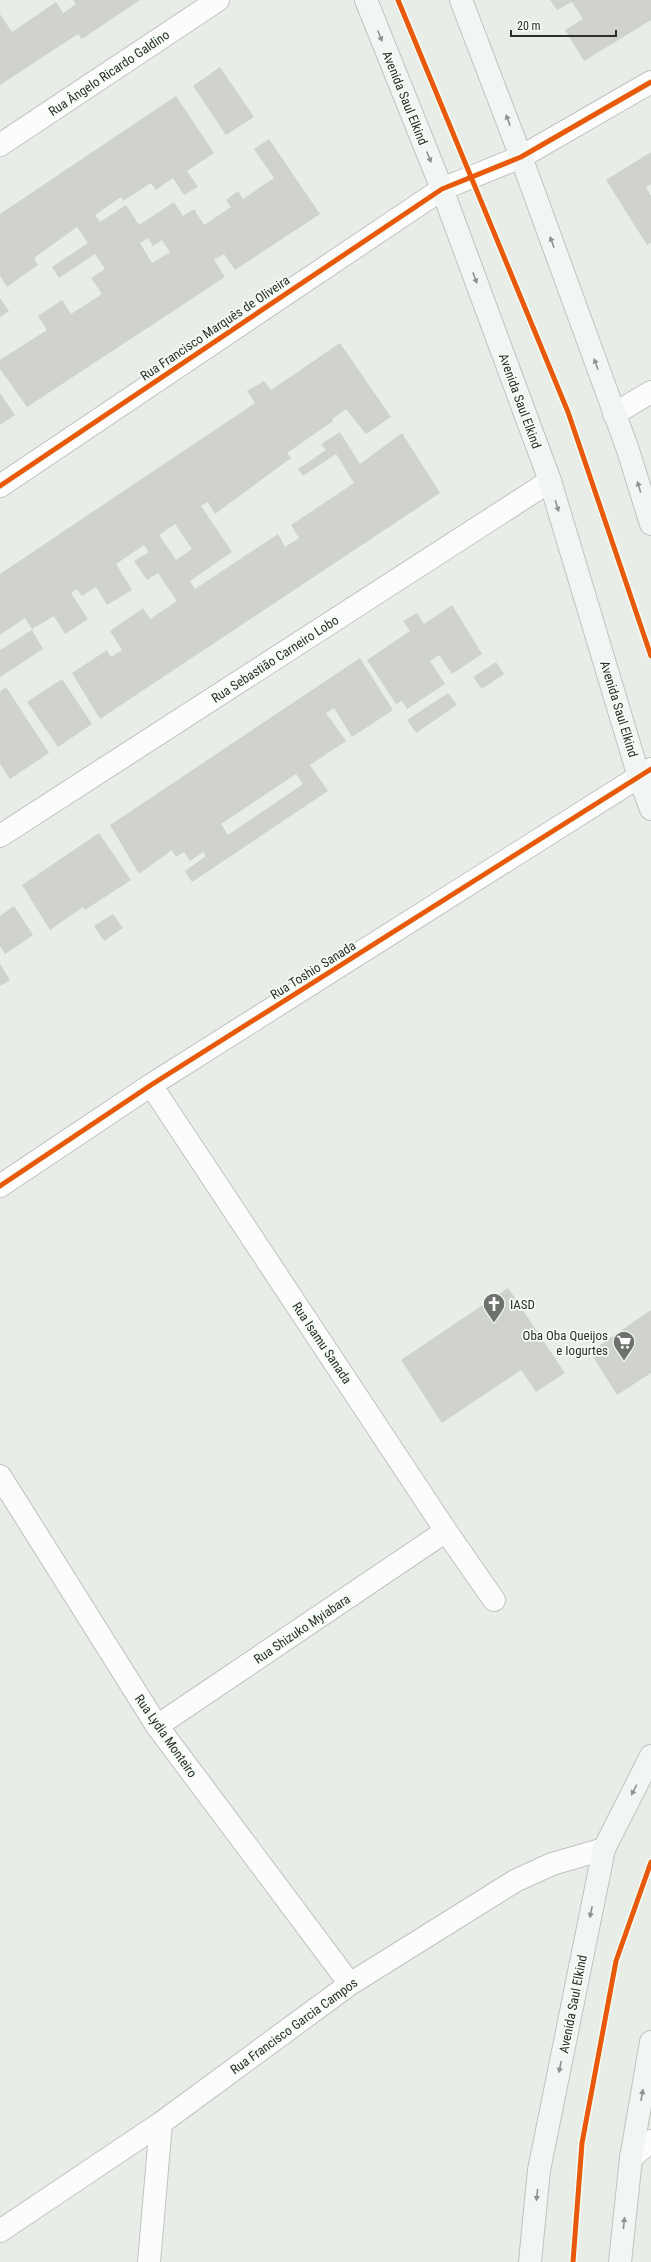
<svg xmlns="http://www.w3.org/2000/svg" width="651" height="2262" font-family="'Roboto Condensed',sans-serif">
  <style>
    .building { fill: #cfd2cd; fill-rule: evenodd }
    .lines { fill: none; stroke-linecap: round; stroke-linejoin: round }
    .street-casing { stroke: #c0c4c0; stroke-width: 24 }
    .secondary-casing { stroke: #c0c4c0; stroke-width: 24 }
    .street { stroke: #fcfcfc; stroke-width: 22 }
    .secondary { stroke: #f1f5f3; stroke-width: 22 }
    .cycleway-casing { stroke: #f4fdf3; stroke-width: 8 }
    .cycleway { stroke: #e8590c; stroke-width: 5 }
    .oneway { fill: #8e928f }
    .labels { text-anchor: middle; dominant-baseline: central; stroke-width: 3.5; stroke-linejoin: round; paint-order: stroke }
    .street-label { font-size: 13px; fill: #2c2f2b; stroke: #f4fdf3 }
    .poi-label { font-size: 13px; fill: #2c2f2b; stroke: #f4fdf3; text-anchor: start }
  </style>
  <rect width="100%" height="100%" fill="#e8ede8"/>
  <path class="building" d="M73,0h67l-58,39 -4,-5 -78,51v-71l12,18 44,-30 7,11 13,-9z
    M550,0h101v20l-67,41 -19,-31 18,-11 -11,-17 -15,8z
    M220,67l34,50 -28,18 -33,-49z
    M176,96l38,57 -27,18 11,16 -14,8 -11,-17 -17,12 -5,-7 -28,18 -2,-4 -26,18 5,7 26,-17 13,20 35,-23 9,14 11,-7 10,16 27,-18 -5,-7 12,-9 5,8 31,-21 -20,-29 15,-10 51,75 -85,56 -11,-16 -10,6 11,17 -198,130 -27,-38v-9l47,-30 -9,-14 24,-16 9,14 31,-20 -11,-16 14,-9 -10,-15 -36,24 -7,-11 36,-24 -11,-16 -43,31 4,7 -31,22 -7,-11v-62zM148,238l5,8 9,-6 8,12 -18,11 -12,-20z
    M651,152v32l-5,3 5,9v46l-4,3 -41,-65z
    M0,298l9,13 -9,6z
    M340,343l51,74 -25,17 -20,-25 -14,10 1,2 -46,32 4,5 -76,56 -7,-12 -7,4 31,46 -42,29 5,8 83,-55 7,13 14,-9 -8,-13 63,-42 -18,-29 -33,22 -5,-7 28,-19 -5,-6 19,-12 20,32 42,-31 38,60 -340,226 -28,-46 35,-23 4,7 11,-7 -12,-19 33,-23 7,11 27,-18 -19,-28 -11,7 -13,-19 15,-9 -5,-7 -28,19 16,26 -25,15 -11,-18 -14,9 -5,-7 -6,4 17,26 -23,15 -11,-18 -22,13 -7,-11 -25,17v-61l255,-171 -8,-12 17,-10 7,9zM175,524l17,25 -16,11 -17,-25z
    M0,393l15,22 -15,10z
    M452,605l30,49 -30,20 -13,-19 -9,6 15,23 -38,25 -5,-8 -6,3 -29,-44 43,-29 -7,-10 14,-8 7,11z
    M32,630l11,19 -43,28v-27z
    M360,658l33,52 -41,27 -18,-29 -8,5 20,28 -36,24 18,26 -136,91 -7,-11 21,-15 -3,-4 -13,9 -6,-9 -8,5 -4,-7 -33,24 -29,-49zM296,774l7,10 -75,51 -7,-11z
    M496,662l8,12 -22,15 -9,-12z
    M62,679l30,45 -34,23 -31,-45z
    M6,687l43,66 -39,26 -10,-15v-72z
    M448,693l9,12 -41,28 -9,-13z
    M99,833l32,47 -46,30 -2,-3 -33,23 -28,-45z
    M14,906l19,29 -28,19 -5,-8v-30z
    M113,914l10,14 -19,13 -10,-15z
    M0,964l10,16 -10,6z
    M508,1288l57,85 -29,19 -15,-22 -79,53 -41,-63z
    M651,1310v63l-34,22 -27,-43z"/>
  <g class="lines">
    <g class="street-casing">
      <path id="street" d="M0,145l218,-145
        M614,414l37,-22
        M0,486l442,-297 79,-32 130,-75
        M0,836l550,-355
        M151,1085l295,446 48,69
        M0,1186l151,-101 500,-316
        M0,1476l157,250 193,258
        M157,1726l289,-195
        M631,2158l20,-17
        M0,2231l161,-108 189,-139 165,-103 37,-17 52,-15
        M149,2262l12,-139"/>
    </g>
    <g class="secondary-casing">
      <path id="secondary" d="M366,0l76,189 108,292 89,296 12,32
        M461,0l60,157 107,293 23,74
        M530,2262l9,-92 65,-321 47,-93
        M620,2262l11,-104 20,-116"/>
    </g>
    <use href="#street" class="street"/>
    <use href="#secondary" class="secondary"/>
    <g class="cycleway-casing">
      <path id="cycleway" d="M398,0l170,412 83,244
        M0,486l442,-297 79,-32 130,-75
        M0,1186l151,-101 500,-316
        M573,2262l9,-119 34,-182 35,-99"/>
    </g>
    <use href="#cycleway" class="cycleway"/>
  </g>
  <defs><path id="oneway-solid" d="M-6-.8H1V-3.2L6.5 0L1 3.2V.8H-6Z"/></defs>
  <g class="oneway">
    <use href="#oneway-solid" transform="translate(380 36) rotate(68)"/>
    <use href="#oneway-solid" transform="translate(508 120) rotate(-110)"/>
    <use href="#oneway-solid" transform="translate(429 157) rotate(68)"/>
    <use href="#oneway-solid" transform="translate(552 242) rotate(-110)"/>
    <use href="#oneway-solid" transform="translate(475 278) rotate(70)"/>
    <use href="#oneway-solid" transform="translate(596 364) rotate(-110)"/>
    <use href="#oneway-solid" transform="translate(639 487) rotate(-107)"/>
    <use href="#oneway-solid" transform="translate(557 506) rotate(73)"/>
    <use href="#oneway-solid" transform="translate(634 1790) rotate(117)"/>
    <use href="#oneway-solid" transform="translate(591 1912) rotate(101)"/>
    <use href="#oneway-solid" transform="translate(560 2067) rotate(101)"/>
    <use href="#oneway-solid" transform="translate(642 2095) rotate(-80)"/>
    <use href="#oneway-solid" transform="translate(537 2195) rotate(96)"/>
    <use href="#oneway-solid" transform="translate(624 2223) rotate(-84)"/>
  </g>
  <defs>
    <g id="church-pin" transform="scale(1.15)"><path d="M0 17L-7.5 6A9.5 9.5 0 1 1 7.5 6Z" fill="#6e726d" stroke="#f4fdf3"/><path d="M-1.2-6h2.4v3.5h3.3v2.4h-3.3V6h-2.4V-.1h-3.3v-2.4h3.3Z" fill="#fff"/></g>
    <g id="supermarket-pin" transform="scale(1.15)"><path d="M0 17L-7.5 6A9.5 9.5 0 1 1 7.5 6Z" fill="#6e726d" stroke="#f4fdf3"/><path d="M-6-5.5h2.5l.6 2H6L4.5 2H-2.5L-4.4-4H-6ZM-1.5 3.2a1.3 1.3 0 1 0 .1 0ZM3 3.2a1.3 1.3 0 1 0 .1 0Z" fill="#fff"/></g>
  </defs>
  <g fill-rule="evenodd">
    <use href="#church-pin" x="494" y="1304"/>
    <use href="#supermarket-pin" x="624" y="1342"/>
  </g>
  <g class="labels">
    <g class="street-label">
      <text transform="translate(109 73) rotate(-34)">Rua Ângelo Ricardo Galdino</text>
      <text transform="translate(405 98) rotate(68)">Avenida Saul Elkind</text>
      <text transform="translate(215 328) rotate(-34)">Rua Francisco Marquês de Oliveira</text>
      <text transform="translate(520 401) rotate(70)">Avenida Saul Elkind</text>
      <text transform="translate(275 659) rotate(-33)">Rua Sebastião Carneiro Lobo</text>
      <text transform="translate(619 709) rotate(73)">Avenida Saul Elkind</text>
      <text transform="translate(313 970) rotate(-32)">Rua Toshio Sanada</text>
      <text transform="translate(322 1343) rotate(56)">Rua Isamu Sanada</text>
      <text transform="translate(302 1629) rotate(-34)">Rua Shizuko Myiabara</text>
      <text transform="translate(166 1736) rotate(55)">Rua Lydia Monteiro</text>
      <text transform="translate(573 2004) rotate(-79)">Avenida Saul Elkind</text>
      <text transform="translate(294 2026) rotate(-36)">Rua Francisco Garcia Campos</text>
    </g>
    <g class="poi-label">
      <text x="510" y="1304">IASD</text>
      <text x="608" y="1335" text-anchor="end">Oba Oba Queijos<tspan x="608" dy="15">e Iogurtes</tspan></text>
    </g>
  </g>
  <path d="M511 30v6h105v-6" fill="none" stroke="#2c2f2b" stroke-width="2"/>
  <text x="517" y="30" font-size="12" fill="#2c2f2b" stroke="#f4fdf3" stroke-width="3" paint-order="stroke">20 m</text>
</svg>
